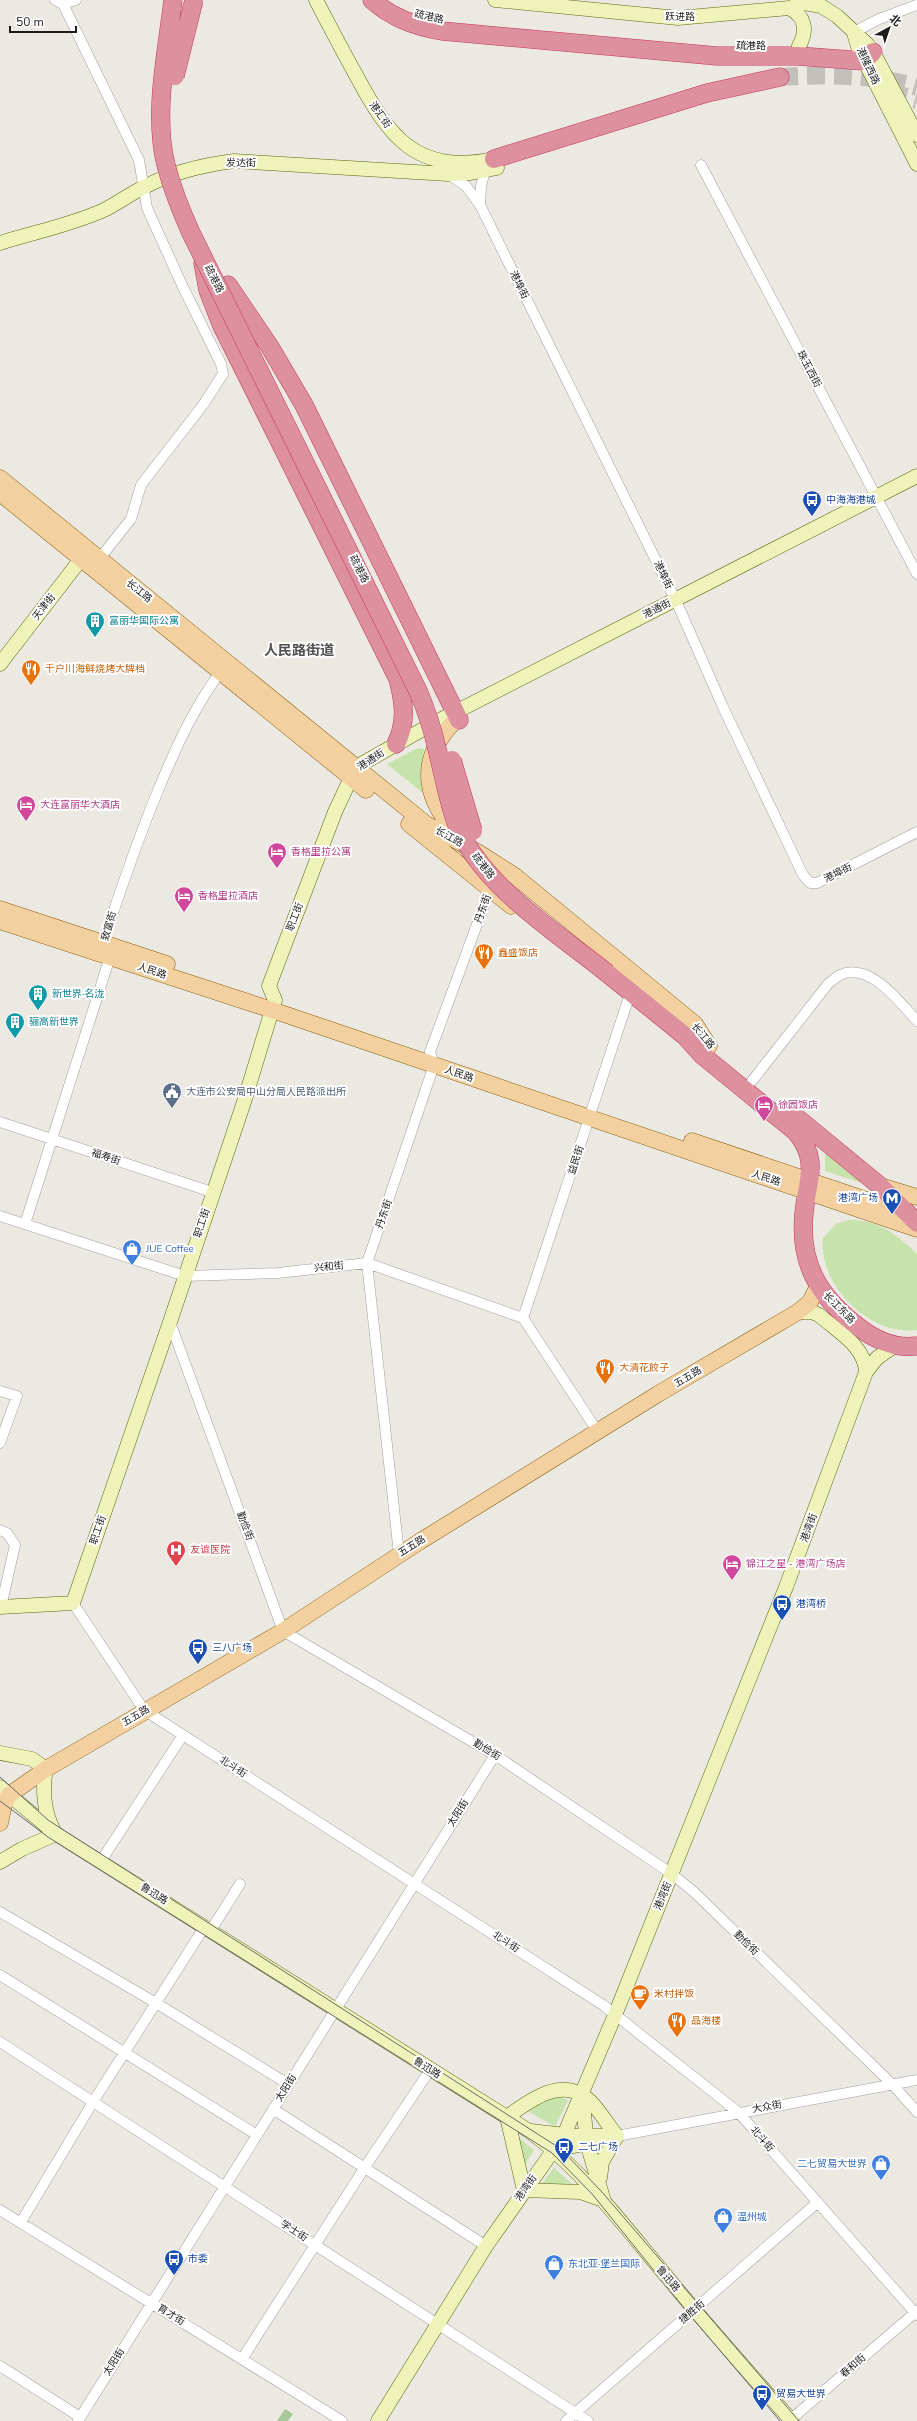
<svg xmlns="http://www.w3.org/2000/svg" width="917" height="2421" font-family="'Nunito Sans','Noto Sans SC',sans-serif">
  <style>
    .grass { fill: #c6e3ac }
    .forest { fill: #a7c89a }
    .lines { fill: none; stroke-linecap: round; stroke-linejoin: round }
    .highway-tunnel { stroke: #c2c0ba; stroke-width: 18; stroke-dasharray: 18 9; stroke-linecap: butt }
    .street-casing { stroke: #a0a0a0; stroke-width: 11 }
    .secondary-casing { stroke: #5d670e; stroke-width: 15 }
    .primary-casing { stroke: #865f0d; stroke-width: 17 }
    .highway-casing { stroke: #c63364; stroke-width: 19 }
    .street { stroke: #fff; stroke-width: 10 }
    .secondary { stroke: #eff3b9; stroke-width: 14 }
    .primary { stroke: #f3d0a0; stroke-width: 16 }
    .highway { stroke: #dd909d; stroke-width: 18 }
    .tram { stroke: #6a6a6a; stroke-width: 1 }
    .highway-bridge-casing { stroke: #c63364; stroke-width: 19; stroke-linecap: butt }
    .highway-bridge { stroke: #dd909d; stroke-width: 18 }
    .labels { text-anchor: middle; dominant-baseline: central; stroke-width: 4; stroke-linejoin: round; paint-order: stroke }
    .street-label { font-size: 10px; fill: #1c1c1c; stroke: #fff }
    .transit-label { font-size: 10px; fill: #164399; stroke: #fff; text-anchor: start }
    .culture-label { font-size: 10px; fill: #0d838f; stroke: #fff; text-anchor: start }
    .food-label { font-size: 10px; fill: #c56008; stroke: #fff; text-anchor: start }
    .hotel-label { font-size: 10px; fill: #b23c85; stroke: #fff; text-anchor: start }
    .service-label { font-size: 10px; fill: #4e5e75; stroke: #fff; text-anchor: start }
    .shop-label { font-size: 10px; fill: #366cbe; stroke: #fff; text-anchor: start }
    .health-label { font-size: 10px; fill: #be3a42; stroke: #fff; text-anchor: start }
    .district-label { font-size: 14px; font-weight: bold; fill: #4f4f4f; stroke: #fff }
  </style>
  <rect width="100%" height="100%" fill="#ece9e2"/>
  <path class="grass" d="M418,748l6,1 -2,27 7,22 -42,-34z
    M825,1148l43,37 -43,-14z
    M849,1220c28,-1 49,15 68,34v76c-48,6 -99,-45 -94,-92l13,-14z
    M560,2097l8,3 -13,27 -29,-17 12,-8z
    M517,2136l17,14 -9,15z
    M554,2168l23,20 -36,-3z"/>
  <path class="forest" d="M285,2409l8,5 -5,7h-11z"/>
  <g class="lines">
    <path class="highway-tunnel" d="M780,77c47,-3 92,-3 137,10
      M889,92l28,8"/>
    <g class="street-casing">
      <path id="street" d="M55,0l8,4 76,156 8,48 35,77 39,79 2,10 -20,31 -62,80 -10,34 -35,44
        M63,4l13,-4
        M854,32l25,-13 38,-14
        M701,165l216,409
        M448,174l18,12 14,19 197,398 46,104 80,168 7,8h7l100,-51
        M480,205l1,-19 4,-15
        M752,1081l76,-97c4,-3 8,-7 12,-9 30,-14 60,28 77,46
        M0,1122l212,70
        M0,1216l185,60 93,-3 89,-10 156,55 75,114
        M25,1224l85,-267 -7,-14c17,-52 35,-104 56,-155 18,-43 36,-83 65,-121
        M523,1318l105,-318
        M170,1322l113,309 212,124 177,119 22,18 199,193 24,27
        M0,1391l17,5 -17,47
        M0,1530l7,3 8,12 -14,62
        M399,1554l-32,-291 67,-198 -4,-13 60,-163
        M73,1603l71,107 459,295 135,107 179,203
        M101,1861l82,-126
        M0,1912l156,91 132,81
        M211,1930l29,-46
        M0,1975l257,160
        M0,2042l588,379
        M273,2109l213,137
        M617,2136l300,-56
        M0,2210l342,211
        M21,2222l72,-120 112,-176
        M242,2359l123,-192 65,-97
        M0,2366l80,51
        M78,2421l417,-666
        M566,2421l252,-219
        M789,2421l128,-110"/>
    </g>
    <g class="secondary-casing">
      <path id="secondary" d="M316,0c13,25 26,50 40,75 33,62 60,100 138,84
        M495,0l183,18 111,-10 15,-5 17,3 16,10 30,28 6,8 44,83
        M789,8c16,8 19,22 10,38
        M854,33l5,17 58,114
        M0,243c35,-11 71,-18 104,-33 14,-7 26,-16 40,-23 29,-15 58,-22 90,-26l214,13 23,-1 26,-5
        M0,664l88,-114
        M798,1312h14l7,3c18,16 46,31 47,57
        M0,1607l73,-4 97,-281 74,-220 31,-102 -6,-14 66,-174 21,-45 78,-44 483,-247
        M0,1753l32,6 14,10c-4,21 -2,44 8,62
        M0,1787l56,47 473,297c55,40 95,95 139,147 40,49 82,96 124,143
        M0,1862l22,-13 34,-15
        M582,2095l5,48 16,55
        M531,2131l42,5h44
        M555,2150l38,-8
        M600,2178l2,-16 15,-26
        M524,2190l-17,-73c23,-17 56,-42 83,-16 10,10 17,23 27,35
        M524,2190l56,2 20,7
        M378,2421l108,-175 78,-111 51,-120 171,-428 80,-215 11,-14 17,-12"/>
    </g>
    <g class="primary-casing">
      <path id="primary" d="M0,478l426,346 53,29 36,23 180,148 14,22
        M0,493l366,297
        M452,724c-36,38 -27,79 9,113
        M409,824l102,82
        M0,909l167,55
        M0,921l272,89 645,219
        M692,1141l216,73
        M880,1186l37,11
        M0,1823l4,-19 5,-9 37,-26 237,-138 136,-89 239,-148 140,-82 12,-10 8,-16"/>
    </g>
    <g class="highway-casing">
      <path id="highway" d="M372,0c20,18 43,26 70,31l275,25h81l66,5 9,-9
        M494,159l213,-66 73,-16
        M203,263l5,27 14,36 176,353c6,23 9,43 -2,65
        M228,285l42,62 34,58 155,315
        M607,973l78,63 17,19 94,77c24,28 11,49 8,81 -5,50 14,82 52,112 17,14 39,24 61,21
        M791,1113l89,73 37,37"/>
    </g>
    <use href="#street" class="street"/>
    <use href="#secondary" class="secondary"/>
    <use href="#primary" class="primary"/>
    <use href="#highway" class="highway"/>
    <path class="tram" d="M0,1777l48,43 513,329 40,42 198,230
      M0,1801l48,36 504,316 41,42 96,119 91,107"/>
    <g class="highway-bridge-casing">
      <path id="highway-bridge" d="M173,0c-6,51 -20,114 -7,165 6,23 15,46 25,68l228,460c7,17 13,34 17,52 7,26 11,54 21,80 24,60 100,108 150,148
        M175,76l19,-76
        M452,760l21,71"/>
    </g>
    <use href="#highway-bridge" class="highway-bridge"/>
  </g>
  <defs>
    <g id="bus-pin" transform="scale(1)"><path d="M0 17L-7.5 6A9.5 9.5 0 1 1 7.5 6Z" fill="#1a4fb4" stroke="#fff"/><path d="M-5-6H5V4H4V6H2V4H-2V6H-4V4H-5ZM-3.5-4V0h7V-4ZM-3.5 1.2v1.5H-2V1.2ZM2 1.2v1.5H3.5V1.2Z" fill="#fff"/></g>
    <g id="building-pin" transform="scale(1)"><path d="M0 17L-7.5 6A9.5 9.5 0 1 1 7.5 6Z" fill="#0f9aa8" stroke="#fff"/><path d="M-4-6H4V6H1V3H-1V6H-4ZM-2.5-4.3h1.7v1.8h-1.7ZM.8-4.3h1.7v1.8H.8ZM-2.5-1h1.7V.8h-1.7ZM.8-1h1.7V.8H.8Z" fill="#fff"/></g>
    <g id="restaurant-pin" transform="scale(1)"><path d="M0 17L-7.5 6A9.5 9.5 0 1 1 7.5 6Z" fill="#e8710a" stroke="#fff"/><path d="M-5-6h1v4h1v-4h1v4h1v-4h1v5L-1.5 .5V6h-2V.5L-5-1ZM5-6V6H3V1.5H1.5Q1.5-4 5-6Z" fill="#fff"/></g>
    <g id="hotel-pin" transform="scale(1)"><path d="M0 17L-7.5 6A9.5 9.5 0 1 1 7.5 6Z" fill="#d1479c" stroke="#fff"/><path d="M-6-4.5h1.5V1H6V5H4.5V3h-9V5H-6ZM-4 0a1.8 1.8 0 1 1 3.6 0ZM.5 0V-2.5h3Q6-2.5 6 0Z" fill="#fff"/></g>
    <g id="civic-pin" transform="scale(1)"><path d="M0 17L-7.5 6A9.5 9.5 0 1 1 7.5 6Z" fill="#5c6f8a" stroke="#fff"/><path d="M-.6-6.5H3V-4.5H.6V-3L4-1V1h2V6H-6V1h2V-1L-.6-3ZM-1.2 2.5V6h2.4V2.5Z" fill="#fff"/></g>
    <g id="metro-pin" transform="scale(1)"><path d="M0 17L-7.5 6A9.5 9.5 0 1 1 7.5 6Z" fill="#1a4fb4" stroke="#fff"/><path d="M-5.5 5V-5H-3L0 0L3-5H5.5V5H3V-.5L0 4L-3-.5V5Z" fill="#fff"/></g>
    <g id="shop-pin" transform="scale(1)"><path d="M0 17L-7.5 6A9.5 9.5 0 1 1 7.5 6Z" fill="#3f7fe0" stroke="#fff"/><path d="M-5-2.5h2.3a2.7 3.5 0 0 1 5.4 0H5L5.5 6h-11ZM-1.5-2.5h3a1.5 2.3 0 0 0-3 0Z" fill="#fff"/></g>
    <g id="hospital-pin" transform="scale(1)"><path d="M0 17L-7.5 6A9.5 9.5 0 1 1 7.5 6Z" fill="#e0444e" stroke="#fff"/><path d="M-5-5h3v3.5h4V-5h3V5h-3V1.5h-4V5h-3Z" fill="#fff"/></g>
    <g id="cafe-pin" transform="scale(1)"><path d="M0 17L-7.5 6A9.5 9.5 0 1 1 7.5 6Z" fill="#e8710a" stroke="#fff"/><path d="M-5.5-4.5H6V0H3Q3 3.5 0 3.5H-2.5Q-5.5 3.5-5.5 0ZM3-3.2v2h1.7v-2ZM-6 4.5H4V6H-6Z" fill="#fff"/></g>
  </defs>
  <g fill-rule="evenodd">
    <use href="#bus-pin" x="812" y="500"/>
    <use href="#building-pin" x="95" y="621"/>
    <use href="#restaurant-pin" x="31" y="669"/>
    <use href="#hotel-pin" x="26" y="805"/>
    <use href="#hotel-pin" x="277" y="852"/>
    <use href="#hotel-pin" x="184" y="896"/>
    <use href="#restaurant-pin" x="484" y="953"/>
    <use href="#building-pin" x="38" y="994"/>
    <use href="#building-pin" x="15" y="1022"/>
    <use href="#civic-pin" x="172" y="1092"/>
    <use href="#hotel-pin" x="764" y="1105"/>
    <use href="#metro-pin" x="892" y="1198"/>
    <use href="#shop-pin" x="132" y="1249"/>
    <use href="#restaurant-pin" x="605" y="1368"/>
    <use href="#hospital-pin" x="176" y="1550"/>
    <use href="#hotel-pin" x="732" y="1564"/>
    <use href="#bus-pin" x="782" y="1604"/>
    <use href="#bus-pin" x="198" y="1648"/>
    <use href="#cafe-pin" x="640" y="1994"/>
    <use href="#restaurant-pin" x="677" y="2021"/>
    <use href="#bus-pin" x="564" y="2147"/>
    <use href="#shop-pin" x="881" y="2164"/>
    <use href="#shop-pin" x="723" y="2217"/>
    <use href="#bus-pin" x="174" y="2259"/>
    <use href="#shop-pin" x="554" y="2264"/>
    <use href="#bus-pin" x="762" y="2394"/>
  </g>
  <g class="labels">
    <g class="street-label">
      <text transform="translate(429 17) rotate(13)">疏港路</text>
      <text x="680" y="17">跃进路</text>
      <text x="751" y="46">疏港路</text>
      <text transform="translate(868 66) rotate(65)">港隆西路</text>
      <text transform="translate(380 115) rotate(55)">港汇街</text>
      <text x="241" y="163">发达街</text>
      <text transform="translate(214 279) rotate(63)">疏港路</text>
      <text transform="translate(519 285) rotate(64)">港埠街</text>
      <text transform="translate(809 369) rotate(62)">珠玉西街</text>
      <text transform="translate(359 569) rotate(63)">疏港路</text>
      <text transform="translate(663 575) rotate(64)">港埠街</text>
      <text transform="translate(139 591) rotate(39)">长江路</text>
      <text transform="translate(44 607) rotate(-52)">天津街</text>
      <text transform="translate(657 609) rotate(-27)">港通街</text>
      <text transform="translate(371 760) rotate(-33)">港通街</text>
      <text transform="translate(449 837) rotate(29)">长江路</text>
      <text transform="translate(483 866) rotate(52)">疏港路</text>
      <text transform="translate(838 873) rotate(-27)">港埠街</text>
      <text transform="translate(483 909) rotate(-70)">丹东街</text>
      <text transform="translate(295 917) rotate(-69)">职工街</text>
      <text transform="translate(109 926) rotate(-74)">致富街</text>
      <text transform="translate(152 971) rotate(18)">人民路</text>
      <text transform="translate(703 1036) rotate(51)">长江路</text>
      <text transform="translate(459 1074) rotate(19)">人民路</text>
      <text transform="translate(106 1157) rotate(18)">福寿街</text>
      <text transform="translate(576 1160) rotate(-72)">益民街</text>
      <text transform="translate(766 1178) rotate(18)">人民路</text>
      <text transform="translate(384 1214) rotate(-71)">丹东街</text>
      <text transform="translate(202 1223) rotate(-72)">职工街</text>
      <text transform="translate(329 1267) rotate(-6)">兴和街</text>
      <text transform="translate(839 1308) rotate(45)">长江东路</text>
      <text transform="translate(688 1377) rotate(-31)">五五路</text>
      <text transform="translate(245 1526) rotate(70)">勤俭街</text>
      <text transform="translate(809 1528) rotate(-70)">港湾街</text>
      <text transform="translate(98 1530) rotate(-71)">职工街</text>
      <text transform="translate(412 1546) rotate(-32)">五五路</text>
      <text transform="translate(136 1716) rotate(-31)">五五路</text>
      <text transform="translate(487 1750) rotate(31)">勤俭街</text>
      <text transform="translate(233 1767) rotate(33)">北斗街</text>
      <text transform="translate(458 1813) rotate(-58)">太阳街</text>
      <text transform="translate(154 1894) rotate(32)">鲁迅路</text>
      <text transform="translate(663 1896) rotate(-68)">港湾街</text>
      <text transform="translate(506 1942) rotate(33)">北斗街</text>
      <text transform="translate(746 1943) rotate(44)">勤俭街</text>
      <text transform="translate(427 2068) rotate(32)">鲁迅路</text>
      <text transform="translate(286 2088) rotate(-58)">太阳街</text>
      <text transform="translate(767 2107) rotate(-10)">大众街</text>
      <text transform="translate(762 2139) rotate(49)">北斗街</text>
      <text transform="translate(526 2188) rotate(-55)">港湾街</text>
      <text transform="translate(294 2231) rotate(33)">学士街</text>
      <text transform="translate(668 2279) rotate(50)">鲁迅路</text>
      <text transform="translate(692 2312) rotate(-40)">捷胜街</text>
      <text transform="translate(171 2315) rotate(32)">育才街</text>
      <text transform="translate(114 2362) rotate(-58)">太阳街</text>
      <text transform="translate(853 2366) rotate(-41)">春和街</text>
    </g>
    <g class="transit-label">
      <text x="826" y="500">中海海港城</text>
      <text x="878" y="1198" text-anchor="end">港湾广场</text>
      <text x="796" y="1604">港湾桥</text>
      <text x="212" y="1648">三八广场</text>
      <text x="578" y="2147">二七广场</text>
      <text x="188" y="2259">市委</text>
      <text x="776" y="2394">贸易大世界</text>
    </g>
    <g class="culture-label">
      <text x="109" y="621">富丽华国际公寓</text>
      <text x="52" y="994">新世界·名泷</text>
      <text x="29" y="1022">骊高新世界</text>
    </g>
    <g class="food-label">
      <text x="45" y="669">千户川海鲜烧烤大牌档</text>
      <text x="498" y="953">鑫盛饭店</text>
      <text x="619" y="1368">大清花餃子</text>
      <text x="654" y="1994">米村拌饭</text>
      <text x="691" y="2021">品海楼</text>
    </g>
    <g class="hotel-label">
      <text x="40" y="805">大连富丽华大酒店</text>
      <text x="291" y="852">香格里拉公寓</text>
      <text x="198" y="896">香格里拉酒店</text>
      <text x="778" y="1105">徐园饭店</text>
      <text x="746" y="1564">锦江之星 - 港湾广场店</text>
    </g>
    <g class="service-label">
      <text x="186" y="1092">大连市公安局中山分局人民路派出所</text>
    </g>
    <g class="shop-label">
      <text x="146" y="1249">JUE Coffee</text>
      <text x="867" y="2164" text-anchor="end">二七贸易大世界</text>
      <text x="737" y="2217">温州城</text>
      <text x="568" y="2264">东北亚·堡兰国际</text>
    </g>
    <g class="health-label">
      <text x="190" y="1550">友谊医院</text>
    </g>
    <g class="district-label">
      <text x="299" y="650">人民路街道</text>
    </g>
  </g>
  <g transform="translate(889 28) rotate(40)" stroke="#ffffff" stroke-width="3" paint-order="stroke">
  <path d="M0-3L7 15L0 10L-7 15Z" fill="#1c1c1c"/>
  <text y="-6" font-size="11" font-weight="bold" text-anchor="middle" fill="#1c1c1c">北</text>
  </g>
  <path d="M10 26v6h66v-6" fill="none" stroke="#1c1c1c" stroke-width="2"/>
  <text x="16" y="26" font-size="12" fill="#1c1c1c" stroke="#ffffff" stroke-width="3" paint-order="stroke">50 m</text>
</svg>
